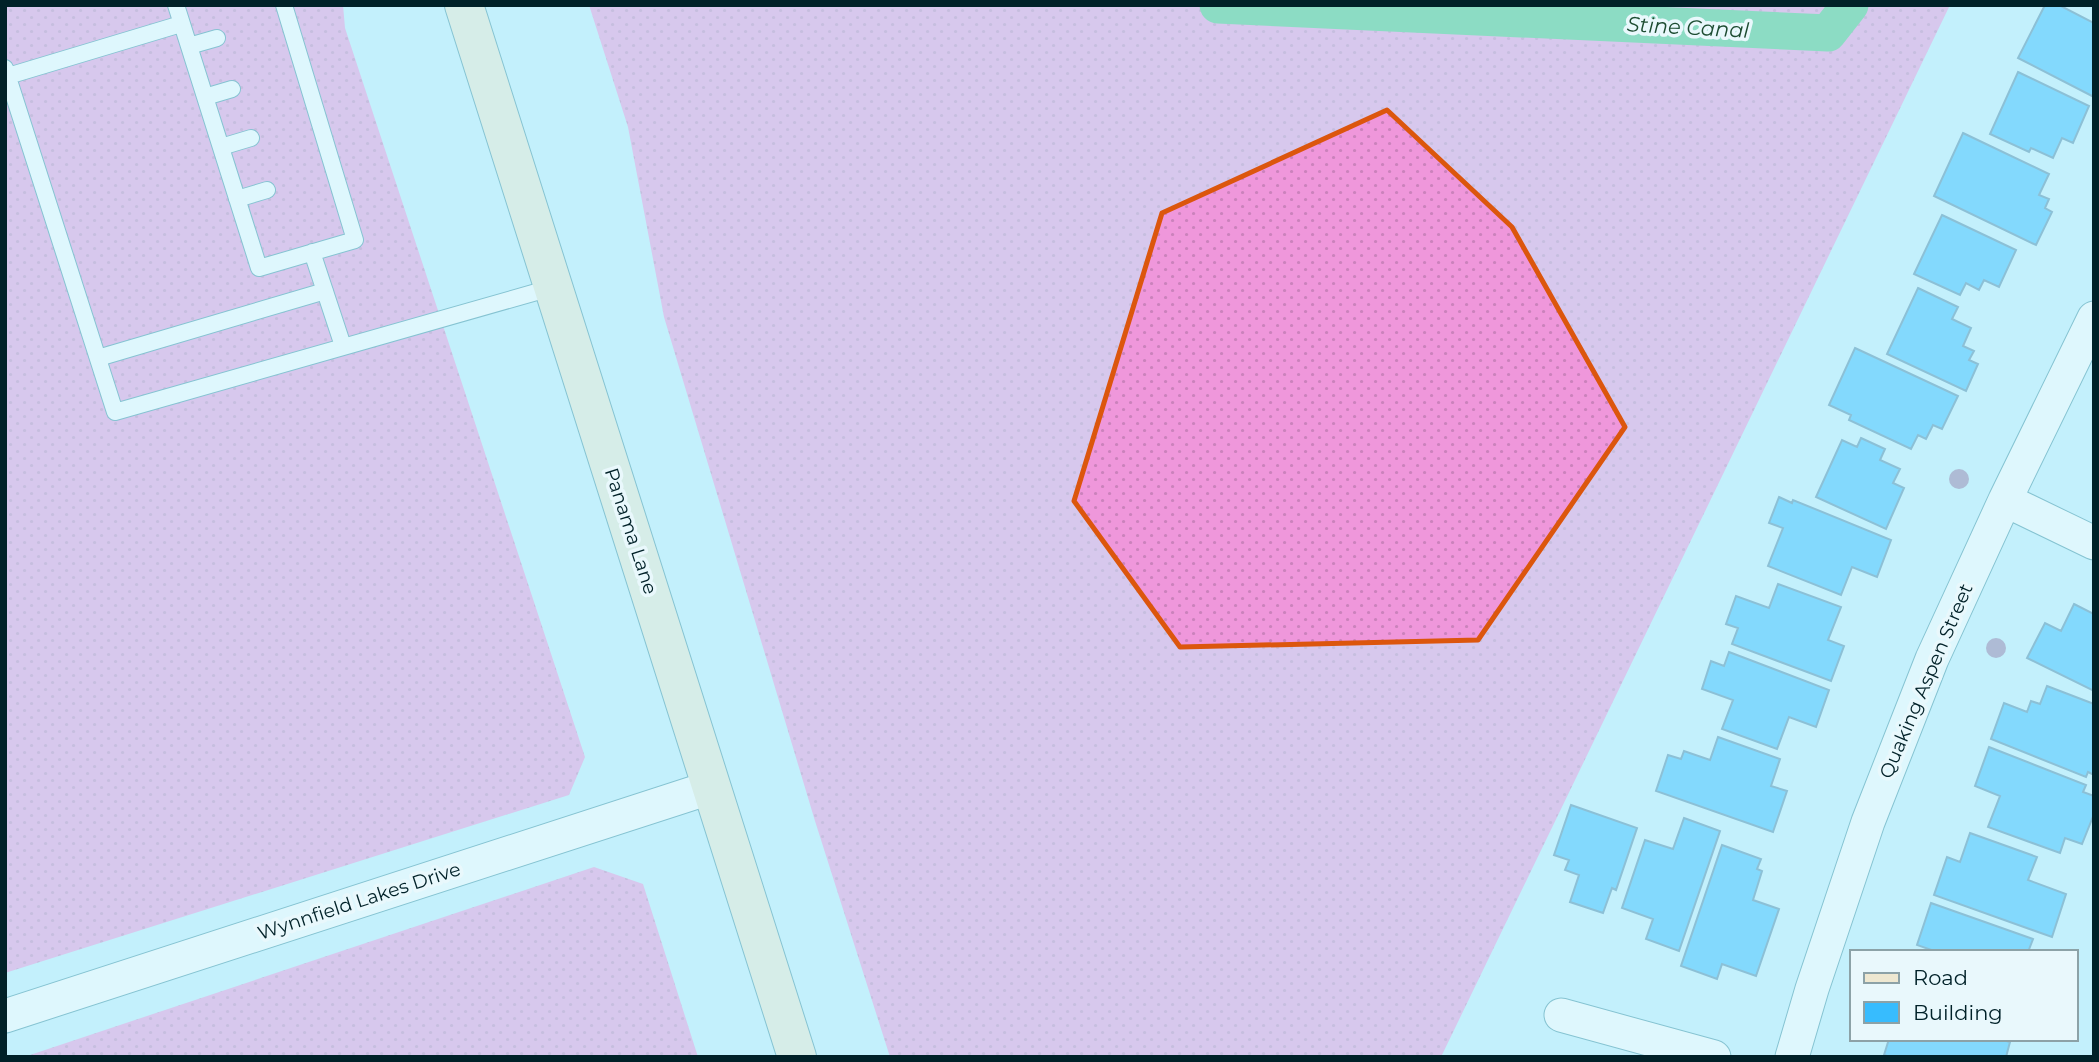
<svg xmlns="http://www.w3.org/2000/svg" width="2099" height="1062" font-family="Montserrat,sans-serif">
  <style>
    .grass { fill: url(#grass-dots) }
    .lines { fill: none; stroke-linecap: round; stroke-linejoin: round }
    .canal { stroke: #4bc381; stroke-width: 37 }
    .building { fill: #37bcfe; stroke: #4a86a9; stroke-width: 2 }
    .service-casing { stroke: #3c8da0; stroke-width: 18 }
    .minor-casing { stroke: #3c8da0; stroke-width: 35 }
    .secondary-casing { stroke: #3c8da0; stroke-width: 40 }
    .service { stroke: #fff; stroke-width: 16 }
    .minor { stroke: #fff; stroke-width: 33 }
    .secondary { stroke: #eee8d1; stroke-width: 38 }
    .tree { fill: #947aa6 }
    .marked { fill: none; stroke: #dc560d; stroke-width: 5; stroke-linejoin: round }
    .labels { text-anchor: middle; dominant-baseline: central; stroke-width: 7; stroke-linejoin: round; paint-order: stroke }
    .street-label { font-size: 19px; fill: #002128; stroke: #e9f8fc }
    .water-label { font-size: 21px; font-style: italic; fill: #1c4c31; stroke: #e9f8fc }
  </style>
  <defs>
    <pattern id="grass-dots" width="8" height="8" patternUnits="userSpaceOnUse" patternTransform="scale(1.75)"><rect width="8" height="8" fill="#ef97db"/><path d="M2 2h.1M6 6h.1" fill="none" stroke="#cb82bc" stroke-width="1.8" stroke-linecap="round"/></pattern>
  </defs>
  <rect width="100%" height="100%" fill="#c3f0fc"/>
  <path class="grass" d="M5,5h338l2,23 240,729 -16,38 -564,178z
    M589,5h1361l-509,1052h-551l-75,-236 -151,-504 -36,-190z
    M594,867l49,17 55,173h-674z"/>
  <g class="lines">
    <path class="canal" d="M1218,5l610,28 22,-28"/>
  </g>
  <path class="building" d="M2045,5h14l35,18v74l-76,-39z
    M2018,72l71,34 -16,37 -11,-5 -9,20 -22,-10 -2,4 -39,-18z
    M1963,133l86,41 -10,21 10,4 -4,9 7,4 -16,33 -102,-49z
    M1942,215l74,35 -17,37 -15,-7 -5,10 -13,-7 -6,12 -46,-21z
    M1918,288l40,19 -6,12 19,9 -8,18 11,5 -5,9 9,4 -12,27 -79,-37z
    M1855,348l103,48 -16,33 -9,-4 -7,14 -8,-4 -7,14 -62,-29 2,-5 -22,-10z
    M1861,438l24,11 -5,11 20,9 -7,14 11,5 -18,41 -70,-32 26,-57 15,7z
    M1779,497l13,6 1,-3 98,40 -14,37 -25,-10 -11,28 -73,-29 15,-38 -14,-5z
    M1778,584l63,23 -13,33 16,6 -13,35 -99,-37 6,-16 -12,-4 10,-28 33,12z
    M2074,604l20,10v77l-67,-33 18,-35 16,8z
    M1729,652l100,38 -13,37 -27,-10 -12,32 -55,-20 11,-29 -31,-11 9,-28 13,5z
    M2047,686l47,18v71l-6,-3 -2,5 -95,-38 13,-36 23,9 4,-11 9,3z
    M1718,737l62,22 -9,27 16,5 -14,41 -117,-41 12,-36 13,4 3,-8 26,9z
    M1989,747l97,38 -3,7 11,4v18l-12,30 -17,-6 -5,15 -72,-26 12,-31 -25,-10z
    M1571,805l66,23 -21,62 -4,-2 -9,25 -33,-11 9,-27 -14,-5 4,-10 -15,-5z
    M1684,818l36,13 -41,120 -33,-12 7,-20 -31,-11 23,-68 28,9z
    M1970,833l67,24 -9,23 38,14 -14,43 -118,-42 13,-38 13,5z
    M1722,845l39,14 -4,10 5,2 -9,29 26,9 -23,67 -34,-12 -5,15 -36,-13z
    M1931,903l102,36 -5,13h-91l-20,-7z
    M1889,1039h110l11,3 -4,15h-116l-6,-2z"/>
  <g class="lines">
    <g class="service-casing">
      <path id="service" d="M176,5l83,263 96,-28 -71,-235
        M189,46l28,-8
        M5,68l110,344 439,-125
        M8,76l173,-52
        M205,97l27,-8
        M221,147l30,-9
        M237,199l30,-9
        M312,252l31,94
        M98,358l227,-67"/>
    </g>
    <g class="minor-casing">
      <path id="minor" d="M2005,500l89,43
        M1561,1015l153,42
        M5,1016l707,-229
        M1792,1057l20,-68 56,-167 64,-163 73,-159 89,-182"/>
    </g>
    <g class="secondary-casing">
      <path id="secondary" d="M464,5l333,1052"/>
    </g>
    <use href="#service" class="service"/>
    <use href="#minor" class="minor"/>
    <use href="#secondary" class="secondary"/>
  </g>
  <g class="tree">
    <circle cx="1959" cy="479" r="10"/>
    <circle cx="1996" cy="648" r="10"/>
  </g>
  <path d="M0 0H2099V1062H0ZM1387,110l125,117 113,200 -147,213 -298,7 -106,-146 88,-288z" fill="#c3f0fc" fill-opacity=".55" fill-rule="evenodd"/>
  <path class="marked" d="M1387,110l125,117 113,200 -147,213 -298,7 -106,-146 88,-288z"/>
  <g class="labels">
    <g class="street-label">
      <text transform="translate(631 531) rotate(72)">Panama Lane</text>
      <text transform="translate(1926 681) rotate(-67)">Quaking Aspen Street</text>
      <text transform="translate(359 901) rotate(-18)">Wynnfield Lakes Drive</text>
    </g>
    <g class="water-label">
      <text transform="translate(1688 27) rotate(3)">Stine Canal</text>
    </g>
  </g>
  <rect width="2099" height="1062" fill="none" stroke="#002128" stroke-width="14"/>
  <rect x="1850" y="950" width="228" height="91" fill="#e9f8fc" stroke="#8ca2a7" stroke-width="2"/>
  <rect x="1864" y="973" width="35" height="10" fill="#eee8d1" stroke="#8ca2a7" stroke-width="2"/>
  <text x="1913" y="985" font-size="21" fill="#002128">Road</text>
  <rect x="1864" y="1002" width="35" height="21" fill="#37bcfe" stroke="#8ca2a7" stroke-width="2"/>
  <text x="1913" y="1020" font-size="21" fill="#002128">Building</text>
</svg>
